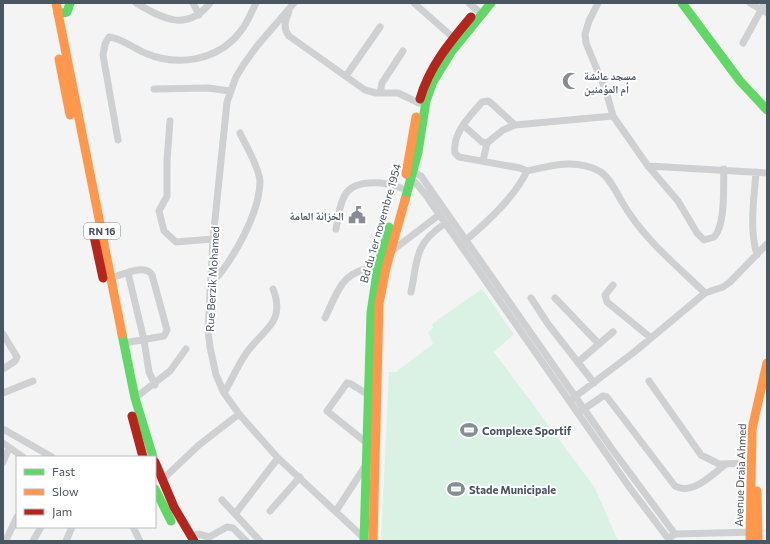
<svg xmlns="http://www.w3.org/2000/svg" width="770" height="544" font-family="Commissioner,'Noto Naskh Arabic',sans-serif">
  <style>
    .green { fill: #d9f2e3 }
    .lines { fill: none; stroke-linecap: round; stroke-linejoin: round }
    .street { stroke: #ced0d2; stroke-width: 7 }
    .fast { stroke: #63d668; stroke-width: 9 }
    .slow { stroke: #ff974d; stroke-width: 9 }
    .jam { stroke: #b3261e; stroke-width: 9 }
    .labels { text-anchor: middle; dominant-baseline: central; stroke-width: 4; stroke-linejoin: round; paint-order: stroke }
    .shield { fill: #fff; stroke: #808990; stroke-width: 1 }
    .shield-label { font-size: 10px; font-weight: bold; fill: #4a5661 }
    .poi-label { font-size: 11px; font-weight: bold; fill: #4a5661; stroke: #fff; text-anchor: start }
    .street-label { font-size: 11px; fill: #4a5661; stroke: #fff }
  </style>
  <rect width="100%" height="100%" fill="#f4f4f4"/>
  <path class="green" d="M482,289l32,45 -20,18 101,136 23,53h-237l8,-169h7l37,-28 -5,-12 5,-4 -1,-4z"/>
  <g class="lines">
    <path class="street" d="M136,3c27,16 51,29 74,0
      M193,3l6,12
      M294,3l-37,43 -13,18 -8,13 -9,25 -14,137 -5,91 2,17 6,28 8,18 15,21 39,44 87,81
      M414,3l43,38
      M469,3l8,7
      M598,3l-9,18 -4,13 1,9 20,48 7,25
      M750,3l17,10
      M289,11c-3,9 -7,16 0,25l76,54 11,3h22l21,10
      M743,43l22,-40
      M346,76l34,-49
      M154,89l54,-1 22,3
      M380,93l2,-10 21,-32
      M170,121l-3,40v35l-8,15 5,20 12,11 37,-3
      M463,125l19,17 5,1 16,-13 12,-5 98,-9 35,50 30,35 19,32 7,7 10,-3c12,-12 9,-52 10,-68
      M515,125l-24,-22 -3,-2 -6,1c-12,14 -30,31 -27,51l4,4 61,11 7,3
      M118,140l-15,-85 2,-11 4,-7c9,0 27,12 36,16 33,14 72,8 95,-21 7,-8 11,-19 16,-29
      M483,161l4,-18
      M648,166l119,7
      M410,170l11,6 191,273 63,85
      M756,172c-2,28 -7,56 1,83
      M408,177l8,6 9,11 205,294 40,53
      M336,229c2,-10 3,-21 7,-30 8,-22 42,-17 58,-11
      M465,241c22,-19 49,-43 62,-70 23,-5 49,-13 72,0 10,5 17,21 23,31 21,36 53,62 83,91
      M389,253l50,-38
      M128,273l16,67 5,32 6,13
      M111,278c11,-3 34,-15 41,-3l15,55 -3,6 -40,7
      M212,283c21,-23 48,-70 48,-102 -1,-14 -14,-35 -20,-48
      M613,285l-8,10 2,7 44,36
      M411,292c7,-34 3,-47 33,-68
      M531,298l17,26 46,59
      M555,298l44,46
      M325,318c15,-31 16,-46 53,-52
      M3,334l14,23 -2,4 -12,8
      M578,362l35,-30
      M649,381l52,74 18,9 32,-1
      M3,393l30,-12
      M224,393c8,-14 14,-28 23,-41 17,-23 39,-30 26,-63
      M135,398l35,-27 16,-22
      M572,399l61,-46 72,-60 18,-6 7,-5 37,-38
      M581,411l22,-15 4,1 68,89c17,10 36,-11 50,-21
      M3,429l49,28
      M3,443l20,14
      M368,444l-41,-33 20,-28 4,1 21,13
      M3,462l6,-14
      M162,480l37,-35 40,-31
      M222,500l38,41
      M270,511l30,-34
      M336,511l30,-46
      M235,514l43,-56
      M133,527l7,14
      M672,536l3,-2 80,-2
      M191,537l7,-3 11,3 18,-10 6,1 13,13
      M7,538l10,-21
      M33,541l8,-14
      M66,541l6,-14"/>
    <path class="fast" d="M682,3l58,78 27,29
      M58,14l9,-2 3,-9
      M405,200l13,-48 8,-51 7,-19 19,-31 39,-48
      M122,334l13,64 18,59
      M155,489l16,32
      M364,541l7,-228 7,-47 11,-39"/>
    <path class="slow" d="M56,3l66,331
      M59,59l11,56
      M406,174l10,-57
      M757,491l1,50
      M373,541l6,-237 7,-36 19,-68
      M750,541l2,-112 15,-66"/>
    <path class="jam" d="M420,99c9,-32 30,-57 51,-82
      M94,236l9,42
      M132,416l11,41
      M155,462l19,45 20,34"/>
  </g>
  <defs>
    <g id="mosque-bare" transform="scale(1.38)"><path d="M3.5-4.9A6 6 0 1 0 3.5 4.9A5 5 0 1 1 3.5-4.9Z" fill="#868d94" stroke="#fff" stroke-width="2.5" paint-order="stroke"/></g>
    <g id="civic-bare" transform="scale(1.38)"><path d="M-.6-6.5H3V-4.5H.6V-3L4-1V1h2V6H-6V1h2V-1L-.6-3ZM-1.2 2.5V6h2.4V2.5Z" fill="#868d94" stroke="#fff" stroke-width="2.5" paint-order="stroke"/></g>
    <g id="stadium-bare" transform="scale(1.38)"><path d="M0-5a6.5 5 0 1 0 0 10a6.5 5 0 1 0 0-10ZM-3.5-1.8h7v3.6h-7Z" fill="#868d94" stroke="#fff" stroke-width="2.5" paint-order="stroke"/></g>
  </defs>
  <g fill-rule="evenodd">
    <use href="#mosque-bare" x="571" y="81"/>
    <use href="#civic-bare" x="357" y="215"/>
    <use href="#stadium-bare" x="469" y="430"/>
    <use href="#stadium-bare" x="456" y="489"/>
  </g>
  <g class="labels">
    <rect class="shield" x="84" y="223" width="36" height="16" rx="3"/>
    <g class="shield-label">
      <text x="102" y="231">RN 16</text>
    </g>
    <g class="poi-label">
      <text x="584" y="75">مسجد عائشة<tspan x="584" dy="13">أم المؤمنين</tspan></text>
      <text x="344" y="215" text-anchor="end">الخزانة العامة</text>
      <text x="482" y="430">Complexe Sportif</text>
      <text x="469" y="489">Stade Municipale</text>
    </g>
    <g class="street-label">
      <text transform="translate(380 223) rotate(-74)">Bd du 1er novembre 1954</text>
      <text transform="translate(212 279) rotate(-87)">Rue Berzik Mohamed</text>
      <text transform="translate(740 475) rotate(-88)">Avenue Draia Ahmed</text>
    </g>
  </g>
  <rect width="770" height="544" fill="none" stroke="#4a5661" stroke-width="8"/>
  <rect x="16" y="456" width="140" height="72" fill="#ffffff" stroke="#b7bbc0"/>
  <rect x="24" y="469" width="20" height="6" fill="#63d668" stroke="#b7bbc0"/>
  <text x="52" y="476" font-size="12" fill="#4a5661">Fast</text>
  <rect x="24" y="489" width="20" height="6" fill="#ff974d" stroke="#b7bbc0"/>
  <text x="52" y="496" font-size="12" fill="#4a5661">Slow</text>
  <rect x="24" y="509" width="20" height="6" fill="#b3261e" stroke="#b7bbc0"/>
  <text x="52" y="516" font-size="12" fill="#4a5661">Jam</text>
</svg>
